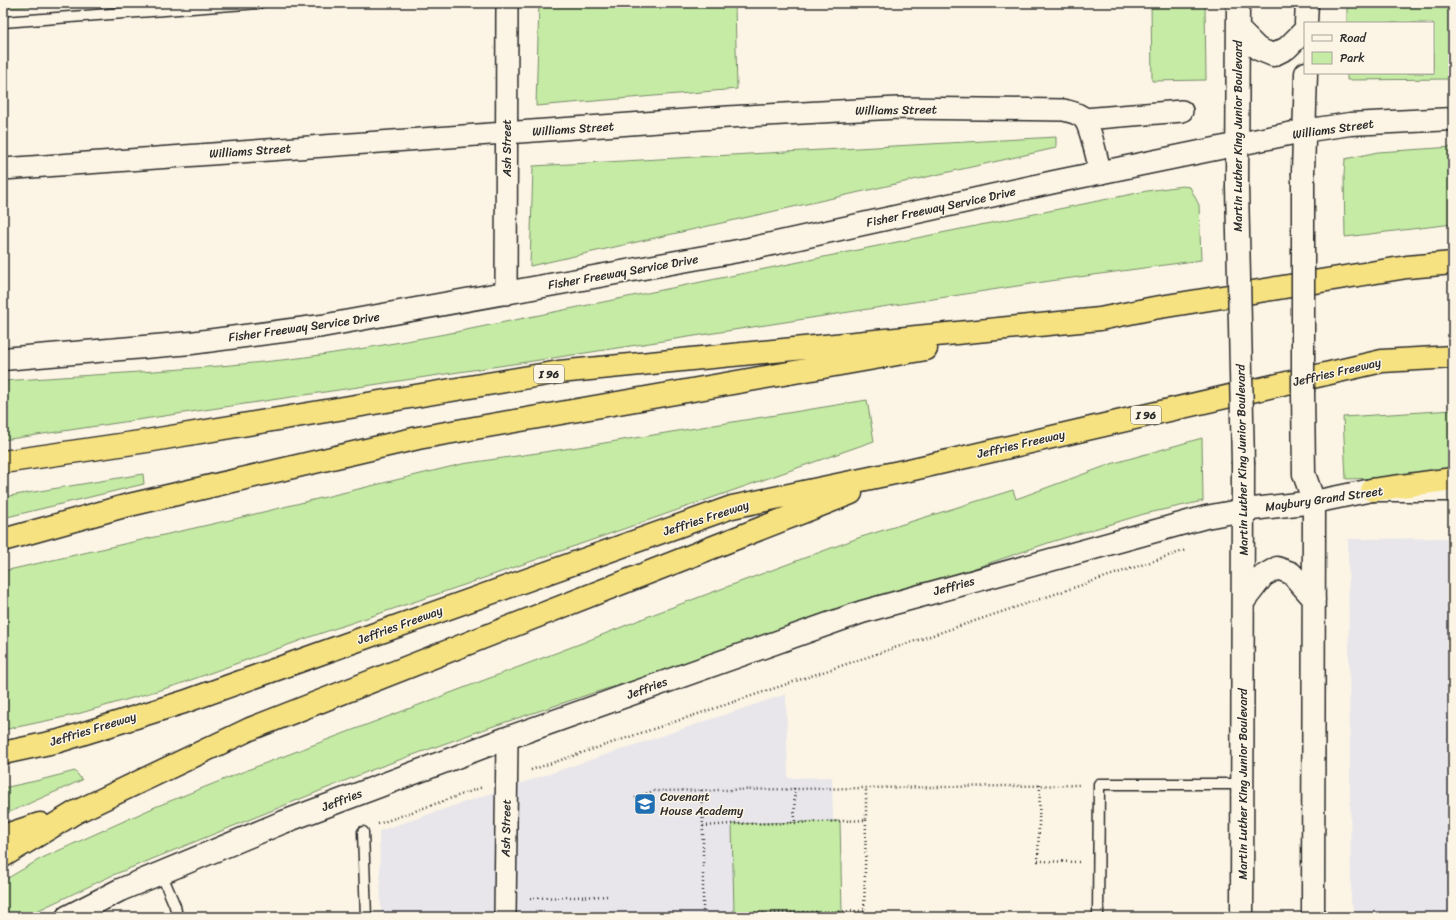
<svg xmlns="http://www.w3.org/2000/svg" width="1456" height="920" font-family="Sriracha,sans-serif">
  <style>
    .built { fill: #e8e6ea }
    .green { fill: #c5eba5; stroke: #788b68 }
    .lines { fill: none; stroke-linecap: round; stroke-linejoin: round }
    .lane-casing { stroke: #2b2b2b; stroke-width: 13 }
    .street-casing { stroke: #2b2b2b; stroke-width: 24 }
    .secondary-casing { stroke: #2b2b2b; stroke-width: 25 }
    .highway-casing { stroke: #2b2b2b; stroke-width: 25 }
    .path { stroke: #2b2b2b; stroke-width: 2.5; stroke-dasharray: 1 3; stroke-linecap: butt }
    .lane { stroke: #fcf5e5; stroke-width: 10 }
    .street { stroke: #fcf5e5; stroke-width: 21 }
    .secondary { stroke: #fcf5e5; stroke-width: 22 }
    .highway { stroke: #f7e281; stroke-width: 22 }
    .secondary-bridge-casing { stroke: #2b2b2b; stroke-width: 25; stroke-linecap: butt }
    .secondary-bridge { stroke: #fcf5e5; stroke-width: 22 }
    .labels { text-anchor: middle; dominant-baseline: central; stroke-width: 3; stroke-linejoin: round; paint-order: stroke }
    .shield { fill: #fcf5e5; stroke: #6a6863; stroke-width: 1 }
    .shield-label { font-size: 11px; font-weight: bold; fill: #2b2b2b }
    .street-label { font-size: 12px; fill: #2b2b2b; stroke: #fcf5e5 }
    .poi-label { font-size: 12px; fill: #2b2b2b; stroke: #fcf5e5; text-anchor: start }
  </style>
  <rect width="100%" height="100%" fill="#fcf5e5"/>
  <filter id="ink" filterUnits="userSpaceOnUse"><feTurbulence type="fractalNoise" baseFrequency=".025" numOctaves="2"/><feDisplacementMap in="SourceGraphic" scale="8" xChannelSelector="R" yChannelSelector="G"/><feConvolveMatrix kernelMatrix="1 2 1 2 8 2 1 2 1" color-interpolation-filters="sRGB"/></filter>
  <g filter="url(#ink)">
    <path class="built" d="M1453,538v379h-97l-5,-15 -3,-363z
      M786,694l2,84 44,-1 4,140h-455l-2,-86z"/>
    <path class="green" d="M3,3h40v3l-40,2z
      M539,3h196l2,86 -201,17z
      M1151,3h54l1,77 -54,1z
      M1347,3h106v76l-106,1v-7h86v-50h-86z
      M1056,137v11l-526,118 3,-100z
      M1453,147v77l-108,13 -1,-62 1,-16 33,-7z
      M1182,186l8,1 9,18 2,55 -158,22 -490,76 -550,82v-59c96,-7 192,-11 288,-22 55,-7 110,-17 165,-27l691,-141z
      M867,400l7,41 -410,144 -154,52 -133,48 -103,30 -71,15 1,-159 226,-51 232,-56 130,-19z
      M1453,410v63l-41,4 -66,2 -3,-62z
      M1202,438l1,63 -59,13 -93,28 -79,27 -282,94 -100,31 -102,34 -114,41 -261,106 -89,42h-21v-36l37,-22 115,-52 95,-38 332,-126 72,-29 204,-76 155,-48 3,9 95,-35z
      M143,474l1,10 -141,34v-21z
      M75,771l7,9 -79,35v-27l37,-8z
      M840,821l2,91 -108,2 -2,-90z"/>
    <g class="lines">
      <g class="lane-casing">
        <path id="lane" d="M3,22l256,-19
          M363,832l3,85
          M161,873l14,33 2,11
          M1098,917l1,-133h143"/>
      </g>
      <g class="street-casing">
        <path id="street" d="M1084,119l98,-8
          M3,169l725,-52 111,-6 59,-3 166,2c7,2 15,3 20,9 7,8 13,42 17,54
          M506,294l1,-291
          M505,917l2,-179"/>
      </g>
      <g class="secondary-casing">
        <path id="secondary" d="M1306,23l1,-20
          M1238,29l20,20 15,6 14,-7 18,-18
          M1303,172l3,-99
          M1237,186l1,-183
          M3,359l188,-16 131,-17 427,-77 305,-67 249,-51 47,-7 103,-5
          M1303,392l1,82 10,28 -1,415
          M1243,602l20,-26 14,-8 14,5 23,26
          M67,917l53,-27 161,-67 226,-85 355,-126 344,-95 38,-7 70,-8 58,-12h81
          M1242,917l1,-453"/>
      </g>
      <g class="highway-casing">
        <path id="highway" d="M3,462l144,-21 412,-69 541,-53 54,-11 253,-41 46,-4
          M1372,490l81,-11
          M3,540l122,-34 293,-68 508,-89
          M3,753l56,-12 125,-39 548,-195 177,-37 473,-109 71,-4
          M3,836l37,-12
          M3,856l73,-44 174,-83 601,-236"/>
      </g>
      <path class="path" d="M531,770l655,-220
        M1040,785l-2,76 42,1
        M794,788l1,35
        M701,790l2,36v91
        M635,798l18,-7 428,-6
        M378,824l105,-37
        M703,826l29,-2 63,-1 71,-3v-32
        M530,898l80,-2
        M723,914l141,-3
        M864,917l2,-97"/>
      <use href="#lane" class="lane"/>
      <use href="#street" class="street"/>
      <use href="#secondary" class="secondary"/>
      <use href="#highway" class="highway"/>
      <g class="secondary-bridge-casing">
        <path id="secondary-bridge" d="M1303,172v220
          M1237,186l6,278"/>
      </g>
      <use href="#secondary-bridge" class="secondary-bridge"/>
    </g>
  </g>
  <defs>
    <g id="school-square" transform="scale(1.15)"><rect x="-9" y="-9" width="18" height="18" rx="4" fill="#1f6fb2" stroke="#fcf5e5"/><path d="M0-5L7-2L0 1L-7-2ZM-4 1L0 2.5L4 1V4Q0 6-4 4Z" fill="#fff"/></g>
  </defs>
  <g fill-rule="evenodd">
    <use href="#school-square" x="645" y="804"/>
  </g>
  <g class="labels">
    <g class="shield">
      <rect x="534" y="365" width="30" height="18" rx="3"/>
      <rect x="1131" y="406" width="30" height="18" rx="3"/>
    </g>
    <g class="shield-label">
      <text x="549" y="374">I 96</text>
      <text x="1146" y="415">I 96</text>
    </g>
    <g class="street-label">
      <text transform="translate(896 110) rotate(-1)">Williams Street</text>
      <text transform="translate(573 129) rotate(-4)">Williams Street</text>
      <text transform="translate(1333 129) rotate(-8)">Williams Street</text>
      <text transform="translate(1238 136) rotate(-90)">Martin Luther King Junior Boulevard</text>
      <text transform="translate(507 148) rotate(-90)">Ash Street</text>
      <text transform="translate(250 151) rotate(-4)">Williams Street</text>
      <text transform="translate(941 207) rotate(-12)">Fisher Freeway Service Drive</text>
      <text transform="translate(623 272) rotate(-10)">Fisher Freeway Service Drive</text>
      <text transform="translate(304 327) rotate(-8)">Fisher Freeway Service Drive</text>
      <text transform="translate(1337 372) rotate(-13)">Jeffries Freeway</text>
      <text transform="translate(1021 444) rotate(-13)">Jeffries Freeway</text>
      <text transform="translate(1242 460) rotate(-91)">Martin Luther King Junior Boulevard</text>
      <text transform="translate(1324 499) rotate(-8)">Maybury Grand Street</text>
      <text transform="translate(706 518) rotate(-18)">Jeffries Freeway</text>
      <text transform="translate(954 586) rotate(-15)">Jeffries</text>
      <text transform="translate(400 625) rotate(-20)">Jeffries Freeway</text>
      <text transform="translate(647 688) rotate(-20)">Jeffries</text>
      <text transform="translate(93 729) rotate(-17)">Jeffries Freeway</text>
      <text transform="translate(1243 784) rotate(-90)">Martin Luther King Junior Boulevard</text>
      <text transform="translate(342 800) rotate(-21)">Jeffries</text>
      <text transform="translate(506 828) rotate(-89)">Ash Street</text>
    </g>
    <g class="poi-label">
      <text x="660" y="797">Covenant<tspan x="660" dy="14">House Academy</tspan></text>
    </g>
  </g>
  <rect width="1456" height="920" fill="none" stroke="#fcf5e5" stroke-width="16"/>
  <rect x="8" y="8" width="1440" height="904" fill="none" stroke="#2b2b2b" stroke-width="1.5" filter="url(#ink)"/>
  <rect x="1304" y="22" width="130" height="52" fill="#fcf5e5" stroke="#a8a49b"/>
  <rect x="1312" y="35" width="20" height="6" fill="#fcf5e5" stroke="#a8a49b"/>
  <text x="1340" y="42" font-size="12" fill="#2b2b2b">Road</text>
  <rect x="1312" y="52" width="20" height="12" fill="#c5eba5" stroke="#a8a49b"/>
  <text x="1340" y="62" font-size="12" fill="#2b2b2b">Park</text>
</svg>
